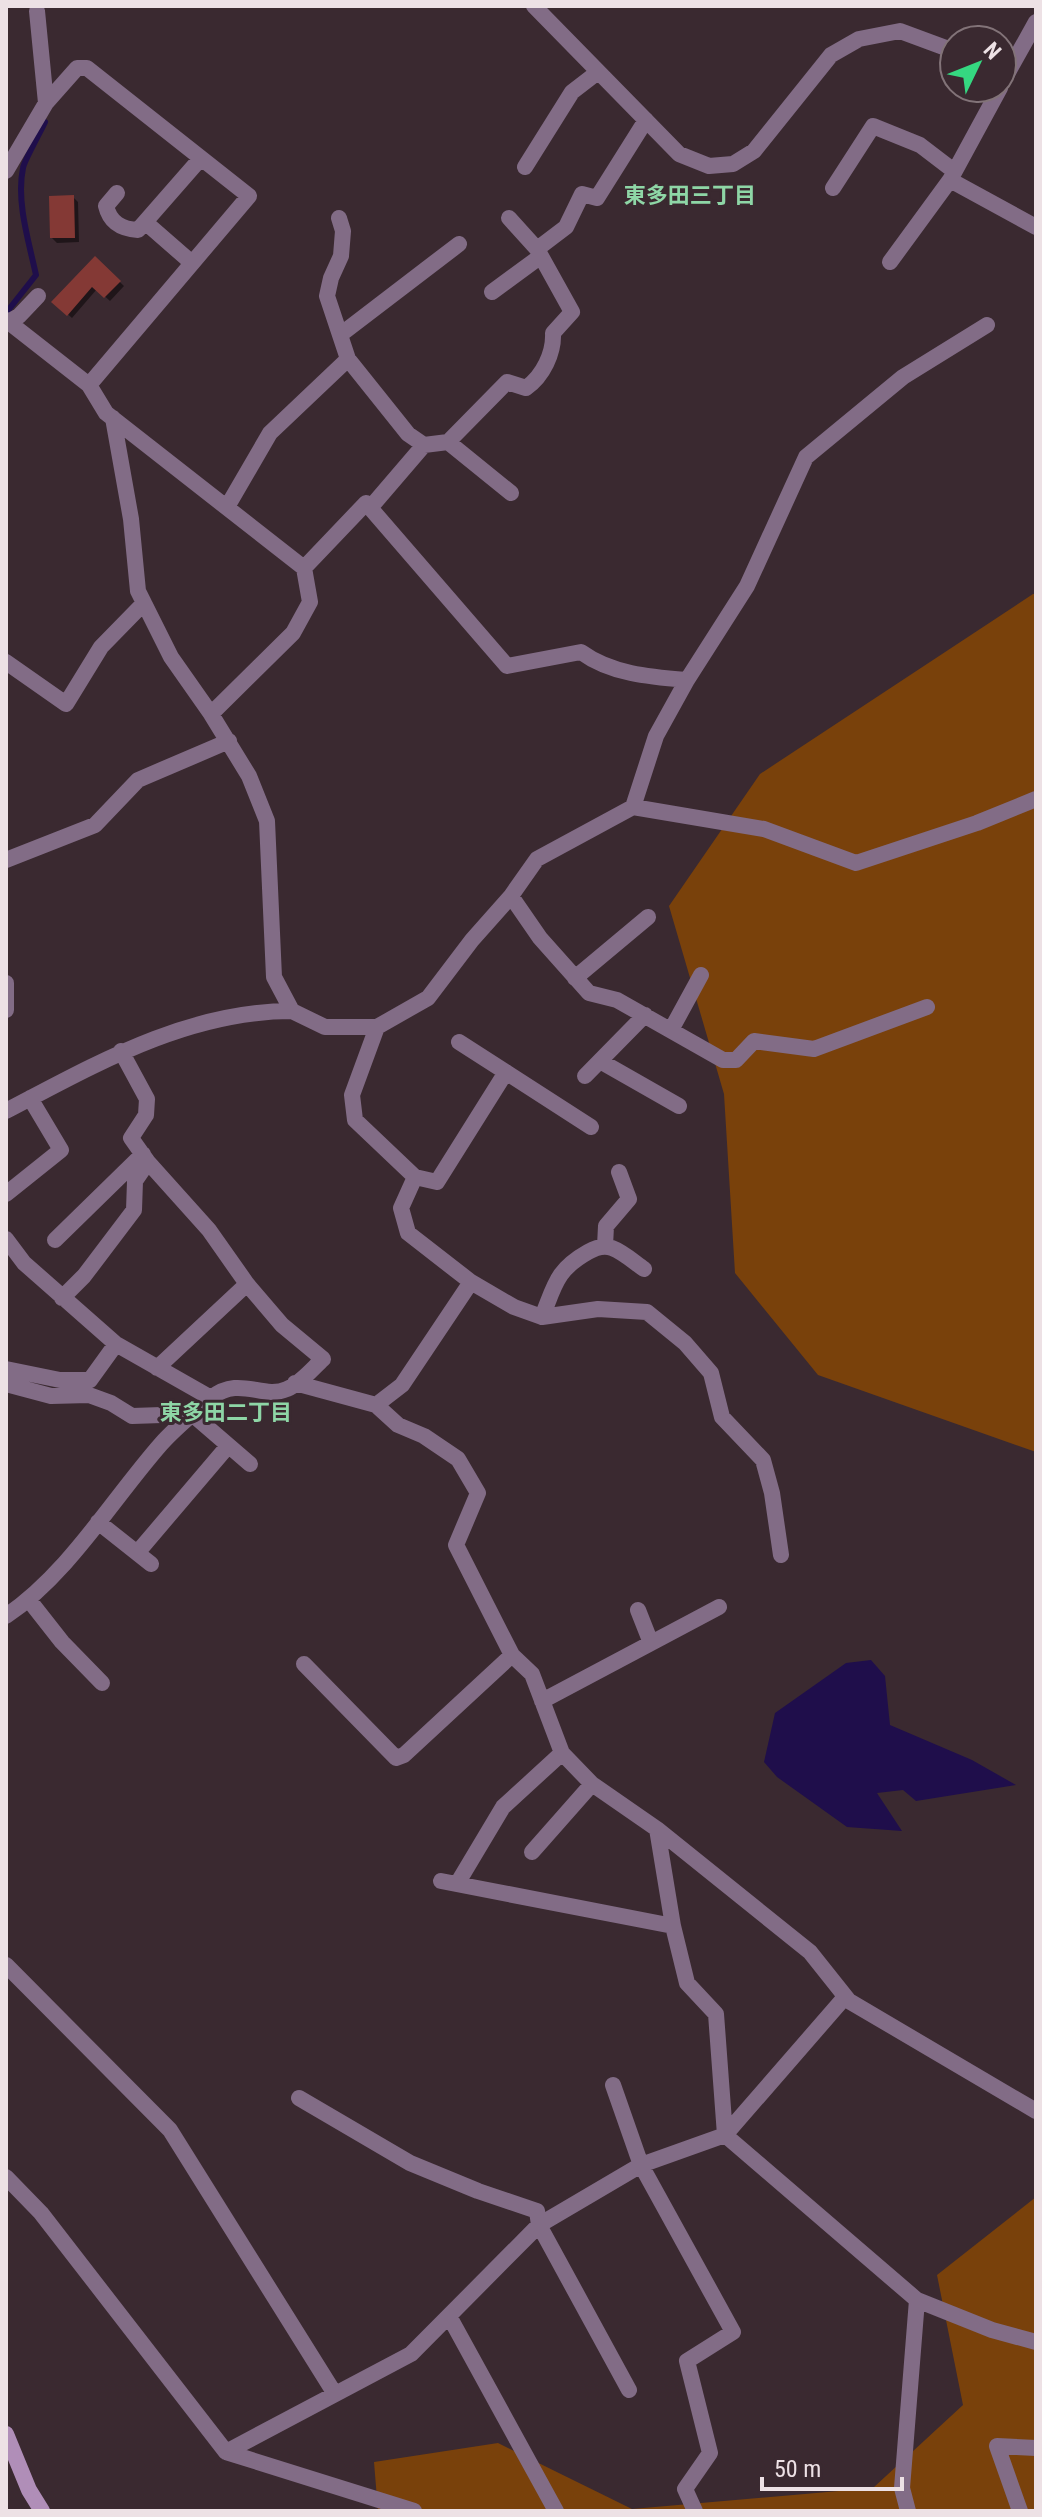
<svg xmlns="http://www.w3.org/2000/svg" width="1042" height="2517" font-family="'Roboto Condensed','Noto Sans JP',sans-serif">
  <style>
    .green { fill: #79410b }
    .water { fill: #1f0e4b }
    .shadow { fill: #0007 }
    .lines { fill: none; stroke-linecap: round; stroke-linejoin: round }
    .stream { stroke: #1f0e4b; stroke-width: 6 }
    .building { fill: #843935 }
    .street { stroke: #826c86; stroke-width: 16 }
    .secondary { stroke: #b08eb8; stroke-width: 16 }
    .labels { text-anchor: middle; dominant-baseline: central; stroke-width: 6; stroke-linejoin: round; paint-order: stroke }
    .neighbourhood-label { font-size: 22px; font-weight: bold; fill: #8ed6a6; stroke: #3a2930 }
  </style>
  <rect width="100%" height="100%" fill="#3a2930"/>
  <path class="green" d="M1033,594h3v858l-218,-77 -83,-102 -11,-179 -55,-188 91,-132z
    M1036,2197v314h-658l-4,-49 124,-19 134,66 241,-21 90,-83 -26,-130z"/>
  <path class="water" d="M871,1660l14,16 5,49 82,35 44,25 -100,16 -13,-11 -26,3 25,38 -55,-4 -70,-50 -13,-15 11,-49 71,-50z"/>
  <path class="shadow" d="M73,197l5,5 1,40 -22,1 -5,-5z
    M96,259l28,27 -14,15 -13,-12 -25,29 -18,-16z"/>
  <g class="lines">
    <path class="stream" d="M6,313l30,-38c-7,-33 -20,-73 -13,-107 1,-7 18,-37 22,-46"/>
  </g>
  <path class="building" d="M74,195l1,43h-25l-1,-42z
    M95,256l26,25 -17,17 -12,-11 -25,29 -16,-14z"/>
  <g class="lines">
    <path class="street" d="M534,6l145,148 30,12 24,-2 21,-13 77,-96 28,-16 41,-8 54,20
      M37,11l9,92
      M1002,72l5,2 29,-52
      M1000,88l-50,92 86,47
      M525,167l47,-75 26,-20
      M6,171l40,-68 31,-35h10l162,128 -160,189
      M833,188l40,-62 47,19 34,26
      M117,193l-11,13c4,17 16,23 32,24l63,-72
      M339,218l4,13 -2,25 -10,22 -4,18 21,63 60,75 16,11 -54,63
      M145,222l47,41
      M537,249l29,-22 16,-33 15,4 49,-78
      M890,262l60,-82
      M492,292l49,-36
      M6,320l83,65 17,28 198,155
      M8,322l11,-6 19,-20
      M340,335l119,-91
      M448,442l63,51
      M424,445l24,-3 59,-60 19,6c17,-12 28,-35 27,-55l19,-21 -35,-63 -28,-31
      M227,507l43,-74 78,-74
      M6,662l60,42 35,-57 43,-44
      M211,714l82,-81 17,-31 -6,-34 62,-65 141,163 74,-14c30,22 69,25 106,28l60,-94 59,-129 97,-80 84,-52
      M633,807l23,-71 31,-56
      M6,860l89,-35 43,-45 91,-39
      M511,896l29,42 49,55 28,7 106,60h13l18,-19 60,8 113,-42
      M575,978l73,-61
      M6,983v27
      M292,1011l33,16h52l-25,68 3,25 60,57 -14,31 7,25 63,49 43,25 28,10 56,-8 49,3 38,31 26,30 11,44 41,43 9,33 9,62
      M377,1027l51,-29 44,-58 39,-44 26,-37 96,-52 131,22 92,34 121,-40 59,-24
      M671,1030l30,-55
      M459,1042l132,85
      M600,1061l79,45
      M585,1076l60,-61
      M6,1111c90,-47 181,-100 286,-100l-18,-34 -7,-156 -18,-45 -38,-62 -40,-57 -33,-66 -7,-72 -18,-101
      M415,1177l22,5 69,-110
      M6,1194l55,-44 -31,-52
      M6,1239l18,24 92,81 -26,36h-30l-54,-11
      M55,1240l88,-86
      M605,1246l1,-20 23,-27 -10,-27
      M62,1298l22,-22 50,-66 1,-29 13,-19
      M542,1317c13,-32 14,-47 46,-65 7,-4 16,-7 24,-4 11,4 22,14 32,21
      M116,1344l95,54
      M157,1368l90,-84
      M295,1383l81,22 26,-20 69,-103
      M6,1384l45,12 38,-1 22,8 21,13 60,-2 58,50
      M376,1405l22,20 26,11 34,23 20,34 -22,52 56,110
      M98,1522l53,42
      M137,1553l91,-107
      M29,1600l33,42 40,41
      M638,1610l13,33
      M6,1616c63,-43 105,-115 155,-172 15,-17 33,-31 50,-46 29,-23 51,2 76,-9 13,-5 26,-21 36,-30l-41,-34 -35,-41 -38,-54 -61,-68 -17,-24 15,-23 1,-16 -26,-48
      M304,1664l92,94 8,-3 108,-100 20,19 30,79 30,31 65,45 153,123 39,49 187,110
      M542,1701l177,-94
      M657,1829l16,97 14,57 29,31 9,121 192,165 -15,188 6,23
      M532,1852l60,-68
      M441,1881l232,45
      M457,1884l46,-77 59,-54
      M6,1965l164,165 165,264
      M613,2085l28,80 92,167 -46,29 23,92 -25,36 10,22
      M299,2098l111,65 68,28 59,20 2,14 90,165
      M6,2177l35,36 185,239 185,-98 128,-129 102,-60 84,-30 120,-138
      M917,2300l75,30 44,12
      M449,2316l107,195
      M226,2452l188,59
      M1020,2511l-23,-65 39,2"/>
    <path class="secondary" d="M6,2434l23,56 13,21"/>
  </g>
  <g class="labels">
    <g class="neighbourhood-label">
      <text x="690" y="195">東多田三丁目</text>
      <text x="226" y="1412">東多田二丁目</text>
    </g>
  </g>
  <rect width="1042" height="2517" fill="none" stroke="#ede1e5" stroke-width="16"/>
  <g transform="translate(978 64) rotate(47)"><circle r="38" fill="#3a2930" stroke="#827378" stroke-width="2"/>
  <path d="M0-6L14 30L0 20L-14 30Z" fill="#35d881"/>
  <text y="-12" font-size="22" font-weight="bold" text-anchor="middle" fill="#ede1e5">N</text>
  </g>
  <path d="M762 2477v12h140v-12" fill="none" stroke="#ede1e5" stroke-width="4"/>
  <text x="774" y="2477" font-size="24" fill="#ede1e5" stroke="#3a2930" stroke-width="6" paint-order="stroke">50 m</text>
</svg>
